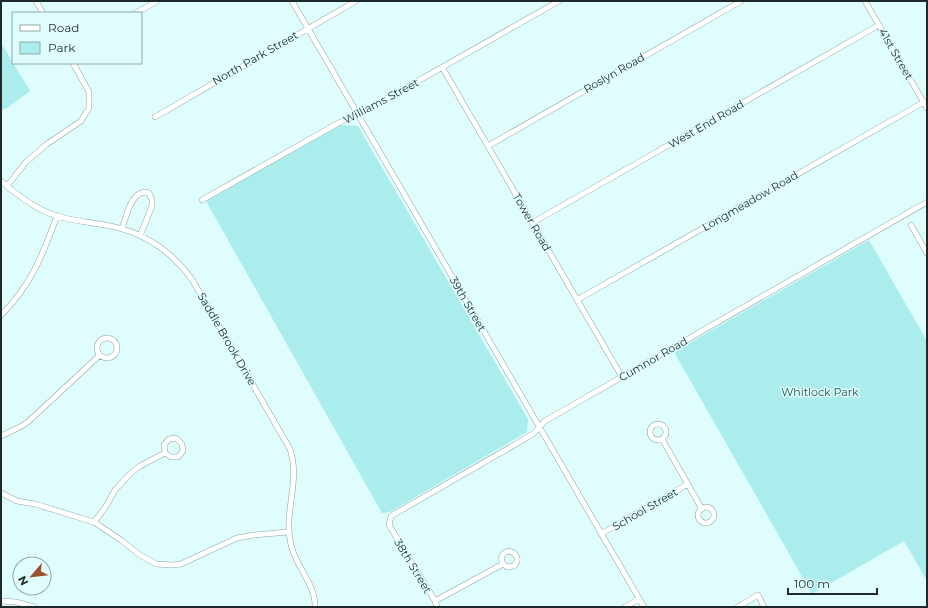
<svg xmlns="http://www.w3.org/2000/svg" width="928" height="608" font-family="Montserrat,sans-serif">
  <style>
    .green { fill: #abeced }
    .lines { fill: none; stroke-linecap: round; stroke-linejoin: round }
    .minor-casing { stroke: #88a3a3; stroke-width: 6 }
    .minor { stroke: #fff; stroke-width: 5 }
    .labels { text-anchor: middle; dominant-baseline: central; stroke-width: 3; stroke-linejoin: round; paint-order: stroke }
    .street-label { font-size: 11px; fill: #1e2929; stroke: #e0fdfd }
    .park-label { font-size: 11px; fill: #215253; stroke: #e0fdfd }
  </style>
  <rect width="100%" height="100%" fill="#e0fdfd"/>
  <path class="green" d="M1,43l29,48 -23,17 -6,2z
    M340,125l18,1 170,293 -1,13 -137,80 -8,1 -176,-312z
    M869,240l58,101v240l-23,-40 -92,53 -138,-242z"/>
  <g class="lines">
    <g class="minor-casing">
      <path id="minor" d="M36,1l7,12
        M292,1l352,606
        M865,1l62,107
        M136,13l21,-12
        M442,67l180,310
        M155,117l201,-116
        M488,146l253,-145
        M1,181c16,14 35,29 56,35 16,5 32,6 48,9 37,6 67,26 88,56l97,168c11,33 -7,62 1,96 5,22 25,40 24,62
        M7,186l19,-24 21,-18 34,-23 8,-13v-16l-16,-29
        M202,200l140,-79 16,-6 201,-114
        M532,223l347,-198
        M911,225l16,28
        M122,229c4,-12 10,-42 27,-36l3,7v6l-12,30
        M577,300l347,-198
        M1,315c30,-29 42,-61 56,-99
        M97 348a10 10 0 1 1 20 0a10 10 0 1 1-20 0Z
        M650 432a8 8 0 1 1 16 0a8 8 0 1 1-16 0Z
        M1,436l19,-9 9,-6 71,-66
        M662,439l40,70
        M1,493l16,8 18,3 59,18 27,18 19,15 16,9 16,1 9,-1 56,-26 17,-3 34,-3
        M698 515a8 8 0 1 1 16 0a8 8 0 1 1-16 0Z
        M94,522l11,-14 10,-18 16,-17 9,-7 25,-13 6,4h7l5,-6 -1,-7 -6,-6 -7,1 -5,6 1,8
        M601,534l87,-50
        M1,601l15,1 18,5
        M435,601l68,-37 4,3 7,-1c6,-6 3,-13 -5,-15l-5,2 -3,5 2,6
        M437,607l-2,-6 -46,-76 2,-9 142,-82 12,-13 382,-219
        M625,607l14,-8
        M738,607l20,-12 6,12"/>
    </g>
    <use href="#minor" class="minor"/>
  </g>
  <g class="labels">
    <g class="street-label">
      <text transform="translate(896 54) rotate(60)">41st Street</text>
      <text transform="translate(255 58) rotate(-30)">North Park Street</text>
      <text transform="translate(614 73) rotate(-30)">Roslyn Road</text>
      <text transform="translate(381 101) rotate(-28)">Williams Street</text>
      <text transform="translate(706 124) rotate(-30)">West End Road</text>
      <text transform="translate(750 201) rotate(-30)">Longmeadow Road</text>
      <text transform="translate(532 222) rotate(60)">Tower Road</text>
      <text transform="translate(468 304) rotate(60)">39th Street</text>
      <text transform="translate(227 339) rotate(60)">Saddle Brook Drive</text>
      <text transform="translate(653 359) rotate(-30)">Cumnor Road</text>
      <text transform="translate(645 509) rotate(-30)">School Street</text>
      <text transform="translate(413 566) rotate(59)">38th Street</text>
    </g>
    <g class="park-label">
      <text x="820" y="392">Whitlock Park</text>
    </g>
  </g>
  <rect width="928" height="608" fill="none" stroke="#1e2929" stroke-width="4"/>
  <rect x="12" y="12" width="130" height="52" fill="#e0fdfd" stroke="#92a8a8"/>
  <rect x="20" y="25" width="20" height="6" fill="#ffffff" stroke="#92a8a8"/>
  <text x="48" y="32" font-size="12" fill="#1e2929">Road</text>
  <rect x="20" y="42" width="20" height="12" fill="#abeced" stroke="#92a8a8"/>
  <text x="48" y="52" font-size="12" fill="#1e2929">Park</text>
  <g transform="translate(32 576) rotate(242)"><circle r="19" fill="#e0fdfd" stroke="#92a8a8"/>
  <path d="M0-3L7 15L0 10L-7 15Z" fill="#99522c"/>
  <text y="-6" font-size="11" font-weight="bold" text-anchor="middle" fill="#1e2929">N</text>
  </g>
  <path d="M788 588v6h89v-6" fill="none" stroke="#1e2929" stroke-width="2"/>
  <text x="794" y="588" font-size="12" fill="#1e2929" stroke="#e0fdfd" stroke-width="3" paint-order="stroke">100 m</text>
</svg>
